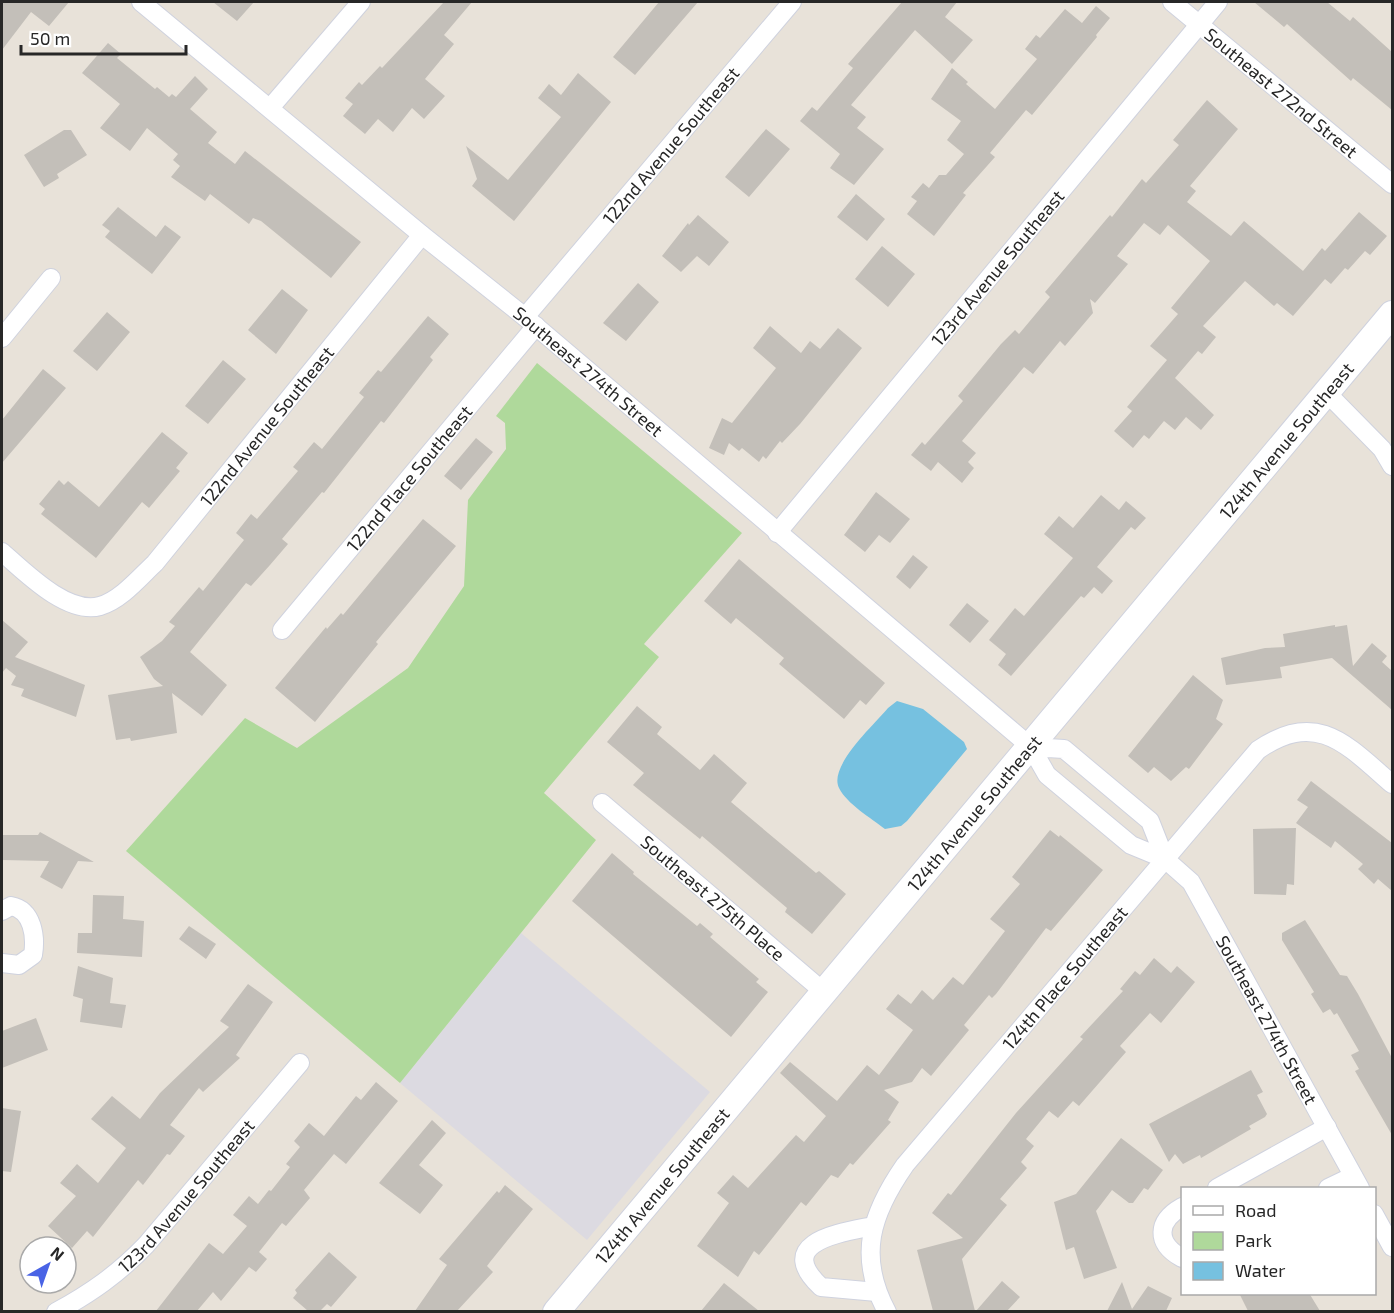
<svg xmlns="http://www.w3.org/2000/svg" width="1394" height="1313" font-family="'Exo 2',sans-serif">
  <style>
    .industrial { fill: #dcdae1 }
    .green { fill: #afd99b }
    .water { fill: #76c1e0 }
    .building { fill: #c3bfb9 }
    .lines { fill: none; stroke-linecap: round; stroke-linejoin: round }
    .street-casing { stroke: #cfd2de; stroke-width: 20 }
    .secondary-casing { stroke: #cfd2de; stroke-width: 28 }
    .street { stroke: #fff; stroke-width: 18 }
    .secondary { stroke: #fff; stroke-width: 26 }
    .labels { text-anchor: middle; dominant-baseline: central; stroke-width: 4.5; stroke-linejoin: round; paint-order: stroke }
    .street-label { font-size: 18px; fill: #272727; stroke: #fff }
  </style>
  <rect width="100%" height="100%" fill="#e8e2d9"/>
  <path class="industrial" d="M521,933l189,159 -123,148 -187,-157z"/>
  <path class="green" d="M537,363l205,170 -98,111 15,13 -115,136 52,47 -196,243 -274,-232 119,-133 52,30 111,-80 56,-82 4,-86 38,-51 -1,-26 -9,-7z"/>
  <path class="water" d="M897,701l26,8 41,33 3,7 -60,72 -6,5 -16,3c-14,-11 -38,-25 -46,-41 -11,-22 36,-64 49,-80z"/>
  <path class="building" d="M2,2h67l-20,24 -18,-14 -29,38z
    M213,2h41l-17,19z
    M444,2h28l-28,33 10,9 -29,35 20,17 -21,23 -12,-11 -19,24 -15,-13 -13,15 -22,-18 10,-12 -8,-6 14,-16 3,3 18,-19 2,2z
    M659,2h39l-63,73 -22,-18z
    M902,2h55l-12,15 28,23 -21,24 -37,-34 -64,75 15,12 -9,11 27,21 -30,36 -24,-17 10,-14 -40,-33 12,-14 5,4 36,-43 -5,-4z
    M1254,2h73l23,19 3,-4 39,35v58l-39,-32 -2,3 -64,-57 -3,3z
    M1096,6l14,12 -14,17 1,2 -65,78 -6,-5 -36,43 5,4 -32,36 3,2 -32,41 -27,-22 10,-13 -6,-4 12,-14 6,5 10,-13h7l18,-21 -17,-14 14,-19 -30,-22 21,-31 16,14 -2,2 29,25 42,-50 -12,-10 11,-14 4,3 25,-29 17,14z
    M108,43l13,11 -4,4 38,31 2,-2 12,10 3,-3 4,3 19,-21 13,13 -18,20 27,23 -9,11 27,21 10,-13 116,91 -30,36 -70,-57 -8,-3 -4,6 -39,-30 -5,7 -34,-24 9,-11 -7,-6 5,-6 -31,-26 -17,23 -30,-23 20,-24 -38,-31z
    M578,73l33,29 -97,119 -42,-35 5,-7 -11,-33 42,34 53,-63 -23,-19 11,-14 12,11z
    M1207,100l31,29 -48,57 6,5 -9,11 44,34 13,-15 59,50 19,-23 3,3 34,-39 28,24 -17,19 -5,-4 -17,19 -3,-2 -14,16 -6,-5 -32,37 -16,-13 -3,3 -29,-25 -42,45 13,11 -14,17 -4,-3 -23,27 39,37 -13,15 -15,-13 -11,13 -11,-9 -15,18 -5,-4 -11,13 -19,-17 18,-20 -5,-4 40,-47 -17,-14 28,-32 -7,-6 39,-47 -42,-36 -8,10 -16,-12 -27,33 11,8 -33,39 -5,-4 3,14 -28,33 -5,-5 -27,33 -9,-7 -62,74 14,12 -8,9 6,6 -12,15 -24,-21 -7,9 -20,-16 11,-13 3,3 38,-44 -5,-5 43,-52 14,-14 4,4 31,-37 -5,-5 65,-77 2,2 30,-38 4,4 33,-38 -6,-5z
    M766,129l24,20 -41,48 -24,-20z
    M64,130h7l16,25 -30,19 2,4 -15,9 -20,-32z
    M856,194l29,25 -18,22 -30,-24z
    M118,207l38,30 9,-12 16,12 -29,37 -47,-37 5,-6 -8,-6z
    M698,215l31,27 -20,24 -12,-10 -16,16 -19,-16 26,-33 1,2z
    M882,246l33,28 -27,33 -33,-28z
    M638,283l21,19 -33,39 -23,-18z
    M282,289l26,21 -32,44 -28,-24z
    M107,312l23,20 -33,39 -24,-20z
    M428,316l21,18 -19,23 3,3 -49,63 -3,-2 -57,72 -2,-1 -40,47 6,5 -18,21 -19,21 -5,-3 -56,69 37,33 -25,31 -30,-23 5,40 -46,8 -1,-3 -14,2 -8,-45 55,-9 -9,-7 -14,-22 22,-16 13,-15 -6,-4 30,-35 4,4 41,-51 -8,-7 15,-19 6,5 41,-48 -5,-4 21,-25 8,7 42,-52 -5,-4 19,-23 3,2z
    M770,326l31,27 9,-12 10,8 18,-21 24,20 -62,76 -18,19 -2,-2 -14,18 -3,-3 -4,6 -17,-14 -3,3 -10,-8 -5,12 -15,-7 13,-30 10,5 44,-55 -23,-20z
    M223,360l23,19 -38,45 -23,-18z
    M43,369l23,19 -64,75v-43z
    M162,432l26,21 -12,15 4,3 -31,37 -7,-6 -46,56 -55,-44 4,-5 -6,-5 20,-24 5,5 4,-4 31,26z
    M476,438l17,14 -32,38 -17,-14z
    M876,492l34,27 -20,24 -11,-8 -14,17 -21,-17z
    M1101,495l18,15 7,-9 20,17 -11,12 -4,-3 -34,40 16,14 -11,13 -8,-7 -10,11 -3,-2 -70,80 -13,-11 8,-11 -17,-14 26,-32 9,8 49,-58 -29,-24 15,-18 14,12z
    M423,519l33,27 -80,96 2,2 -63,78 -40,-34 51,-61 1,2 14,-16 2,2z
    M913,555l15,12 -18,22 -14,-12z
    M739,559l146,124 -19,22 -6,-5 -16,19 -65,-55 5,-6 -48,-40 -5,6 -27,-23z
    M967,603l22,18 -19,22 -21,-18z
    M2,620l26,22 -13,15 70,28 -9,32 -55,-21 3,-7 -13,-4 5,-9 -10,-8 -4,5z
    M1335,625v2l12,-2 6,41 19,-23 15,13 -5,6 10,9v39l-60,-52 -52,9 2,11 -56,7 -5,-27 44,-10 20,-1 -2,-13z
    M1193,675l30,25 -7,19 7,5 -34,45 -3,-2 -15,14 -17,-14 -6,6 -20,-17z
    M637,706l25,21 -5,7 43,36 14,-16 33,29 -16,19 85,71 3,-2 27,23 -34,40 -27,-22 2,-4 -85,-72 -2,3 -67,-54 11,-12 -37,-31z
    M1311,781l81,62v48l-14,-12 -4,5 -16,-15 5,-5 -28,-23 -4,7 -35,-25 12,-16 -11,-7z
    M1296,828l-2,57 -7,-1 -1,11 -32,-1 -1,-65z
    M1050,830l9,7 1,-2 43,35 -52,61 -5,-3 -50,66 -4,4 -3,-3 -25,30 5,5 -38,46 -9,-8 -10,14 -28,8 15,12 -11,18 3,2 -38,43 -3,-2 -12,15 -7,-3 -25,31 -5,-4 -42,53 -5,-4 -16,26 -41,-31 32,-43 -12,-10 16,-18 15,13 48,-53 8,7 22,-26 -46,-43 10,-11 47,39 30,-36 12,10 34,-45 -27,-21 12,-15 13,10 11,-14 11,10 20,-23 10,8 42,-54 -15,-12 30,-35 -8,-7z
    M40,832l54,30 -16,-1 -16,28 -22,-12 9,-16 -47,-1v-25h36z
    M612,853l22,19 -1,2 64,52 3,-3 13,11 -3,3 49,42 -3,3 12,10 -37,45 -159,-136z
    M93,895l31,1 -1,23 21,2 -2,36 -65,-4 1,-20h14z
    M1305,920l35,55 7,1 11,18 34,64v77l-37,-64 4,-2 -8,-14 8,-4 -22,-38 -3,2 -4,-6 -7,4 -12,-19 3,-2 -32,-52v-7z
    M189,926l27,18 -10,15 -27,-20z
    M1154,958l17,15 6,-7 18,16 -34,41 -11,-10 -30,33 6,6 -47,54 -6,-5 -15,17 -9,-7 -23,28 8,7 -13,16 6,6 -27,31 7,6 -45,54 13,52h-42l-16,-61 46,-12 -31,-25 16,-20 3,2 65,-82 67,-74 -3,-2 43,-46 -3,-2 15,-18 5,4z
    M78,966l35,12 -3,25 16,2 -4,23 -42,-6 3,-23 -10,-3z
    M248,984l25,18 -37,53 4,3 -37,34 -4,-4 -29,37 15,11 -15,19 -3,-1 -24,31 -5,-5 -45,57 -6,-6 -15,17 -24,-22 28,-30 -16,-13 17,-19 21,19 28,-35 -35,-29 21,-23 28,23 20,-26 69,-66 -9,-6z
    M36,1018l12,32 -46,18v-37z
    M1251,1070l12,22 -6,3 10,19 -2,3 -16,9 2,3 -50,29 -1,-3 -17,9 -8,-10 -6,8 -20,-38z
    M376,1082l22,19 -52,63 -12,-10 -30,36 6,8 -24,28 -4,-3 -23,29 8,7 -11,13 -7,-5 -28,34 -8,-9 -16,19h-41l53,-68 14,11 24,-28 -14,-11 16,-19 9,8 11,-14 2,1 19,-24 -4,-3 14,-17 -6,-6 15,-18 15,13 32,-40 5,4z
    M2,1108l19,3 -10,61 -9,-1z
    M432,1120l14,13 -27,32 24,20 -23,29 -41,-31z
    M1121,1138l42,32 -15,20 -4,-2 -11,15h-4l-17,-13 -16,21 21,57 -33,11 -10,-32 -8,3 -12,-48 22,-8z
    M505,1185l28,24 -43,53 -3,4 6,6 -36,39h-42l32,-46 -8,-6 58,-68 2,2z
    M329,1252l28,25 -26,30 -4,-3 -7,7h-12l-15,-13 4,-5 -2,-3z
    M1002,1281l18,16 -13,14h-31z
    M1122,1282l10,27 16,-23 24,12 -6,13h-59z
    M724,1283l35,28h-58z
    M1239,1293h70l11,18h-72z"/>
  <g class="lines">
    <g class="street-casing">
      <g id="street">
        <path id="s1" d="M141,2l281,233 103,82 506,430 16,28 84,70 34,14 -15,-38 -86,-72 -33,-2"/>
        <path id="s2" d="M1172,2l220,182"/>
        <path d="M270,108l91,-106"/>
        <path id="s3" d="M525,317l267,-315"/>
        <path d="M2,338l49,-60"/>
        <path d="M1326,392l56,57 10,17"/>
        <path id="s4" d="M777,533l441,-531"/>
        <path id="s5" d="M2,552c23,20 65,63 98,54 21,-6 40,-29 55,-43l267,-328"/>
        <path id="s6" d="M282,630l254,-304"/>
        <path id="s7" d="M602,803l222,189"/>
        <path id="s8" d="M1165,859l26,23 169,306"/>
        <path d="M2,911l9,-5c22,4 25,31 22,49l-14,10 -17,-2"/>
        <path d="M1217,1188l110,-61"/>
        <path d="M1328,1188l25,-12"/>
        <path d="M1182,1207c-25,14 -27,36 0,51"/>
        <path d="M1374,1214l18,33"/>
        <path d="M873,1226c-33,7 -100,16 -52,61l56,5"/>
        <path id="s9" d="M56,1312c35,-19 62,-38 90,-67l154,-182"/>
        <path id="s10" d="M887,1312c-30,-56 -16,-98 18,-147l353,-415c59,-41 89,-5 134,34"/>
      </g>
    </g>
    <g class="secondary-casing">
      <g id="secondary">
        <path id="s11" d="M556,1312l836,-998"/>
      </g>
    </g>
    <use href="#street" class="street"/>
    <use href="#secondary" class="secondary"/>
  </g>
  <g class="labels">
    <g class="street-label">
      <text stroke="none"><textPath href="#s2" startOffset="142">Southeast 272nd Street</textPath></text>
      <text stroke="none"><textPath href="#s3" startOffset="225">122nd Avenue Southeast</textPath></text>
      <text stroke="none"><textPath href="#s4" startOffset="345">123rd Avenue Southeast</textPath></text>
      <text stroke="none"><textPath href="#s1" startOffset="580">Southeast 274th Street</textPath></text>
      <text stroke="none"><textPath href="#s5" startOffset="363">122nd Avenue Southeast</textPath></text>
      <text stroke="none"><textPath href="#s11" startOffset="1137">124th Avenue Southeast</textPath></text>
      <text stroke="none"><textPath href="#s6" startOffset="198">122nd Place Southeast</textPath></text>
      <text stroke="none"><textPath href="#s11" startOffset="651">124th Avenue Southeast</textPath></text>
      <text stroke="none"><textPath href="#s7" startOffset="146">Southeast 275th Place</textPath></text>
      <text stroke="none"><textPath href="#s10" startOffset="404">124th Place Southeast</textPath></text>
      <text stroke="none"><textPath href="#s8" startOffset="192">Southeast 274th Street</textPath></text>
      <text stroke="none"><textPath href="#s11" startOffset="165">124th Avenue Southeast</textPath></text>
      <text stroke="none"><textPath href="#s9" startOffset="176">123rd Avenue Southeast</textPath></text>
    </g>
  </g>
  <rect width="1394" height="1313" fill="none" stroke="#272727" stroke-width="6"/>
  <rect x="1181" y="1187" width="195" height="108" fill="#ffffff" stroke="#a9a9a9" stroke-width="1.5"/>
  <rect x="1193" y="1206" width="30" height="9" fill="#ffffff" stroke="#a9a9a9" stroke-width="1.5"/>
  <text x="1235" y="1217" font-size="18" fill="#272727">Road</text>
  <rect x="1193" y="1232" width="30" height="18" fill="#afd99b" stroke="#a9a9a9" stroke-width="1.5"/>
  <text x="1235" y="1247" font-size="18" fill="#272727">Park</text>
  <rect x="1193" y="1262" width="30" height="18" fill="#76c1e0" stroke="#a9a9a9" stroke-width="1.5"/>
  <text x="1235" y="1277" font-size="18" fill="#272727">Water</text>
  <g transform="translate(48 1265) rotate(40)"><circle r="28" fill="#ffffff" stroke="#a9a9a9" stroke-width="1.5"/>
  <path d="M0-4.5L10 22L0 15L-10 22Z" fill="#4963e5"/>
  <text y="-9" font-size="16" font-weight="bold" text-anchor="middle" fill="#272727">N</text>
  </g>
  <path d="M21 45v9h165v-9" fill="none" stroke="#272727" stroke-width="3"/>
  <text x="30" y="45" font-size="18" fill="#272727" stroke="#ffffff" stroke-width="4.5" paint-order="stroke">50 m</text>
</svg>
